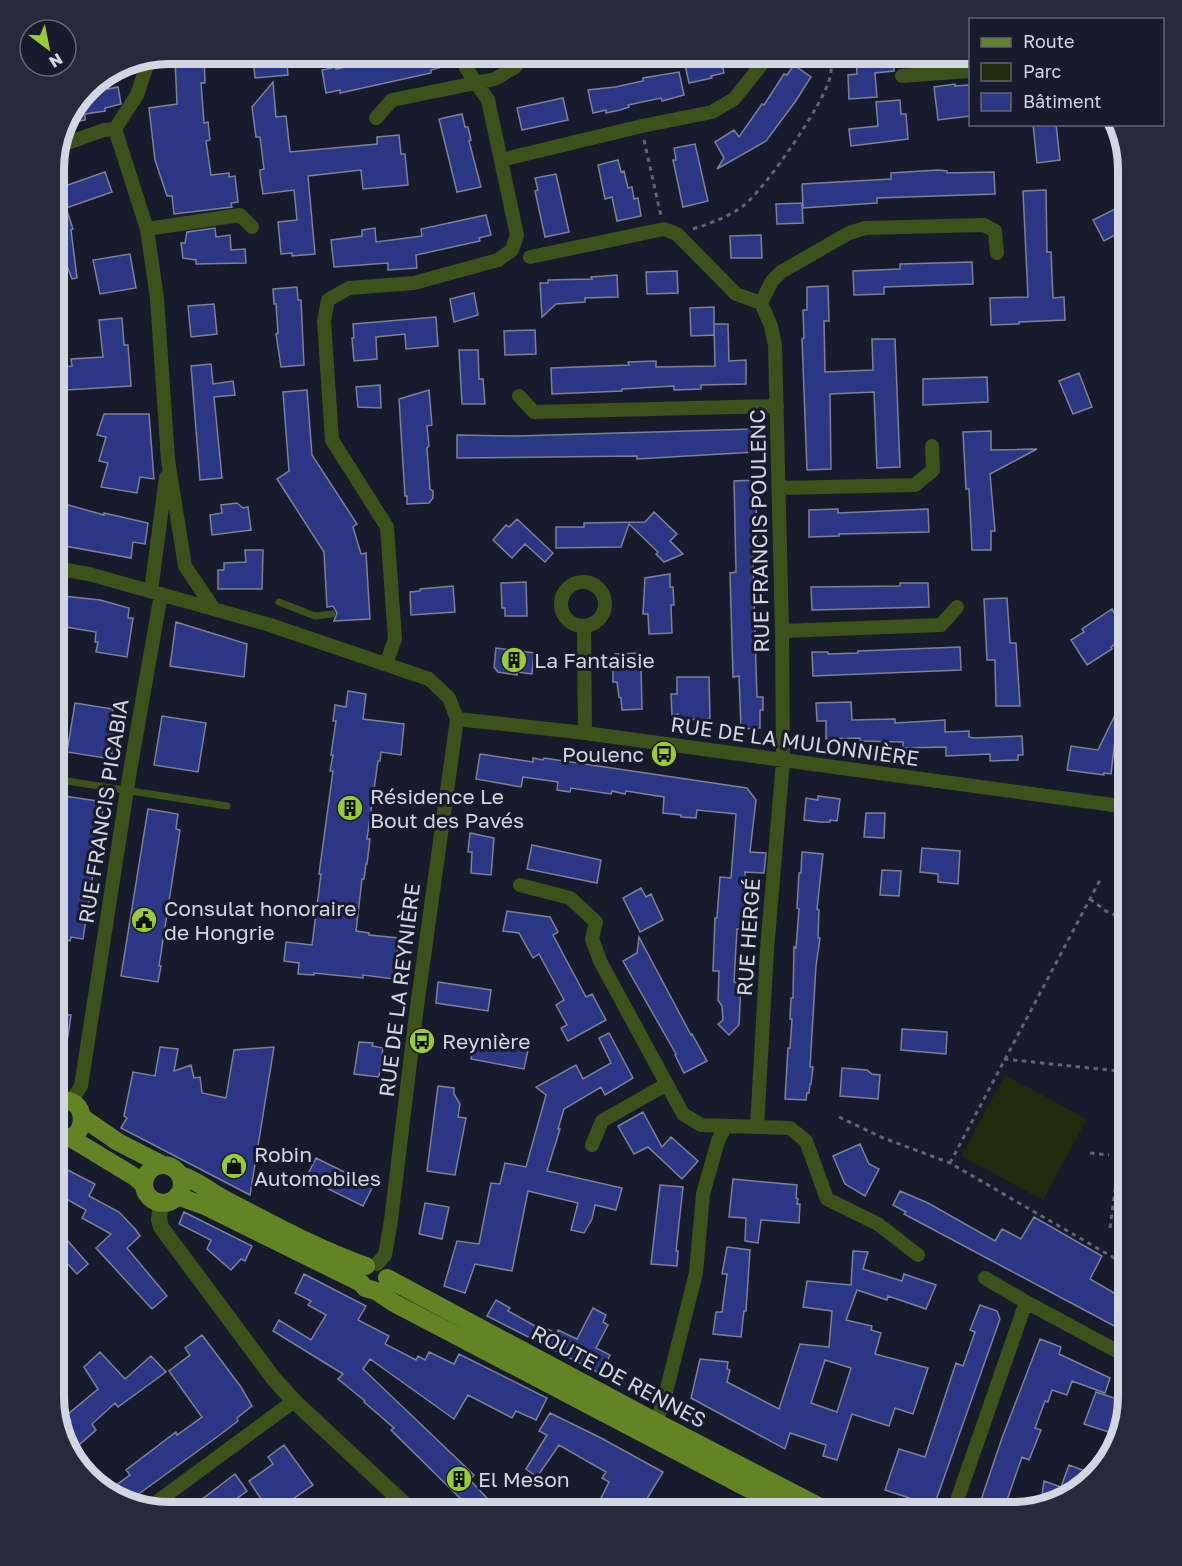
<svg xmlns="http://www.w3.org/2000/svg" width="1182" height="1566" font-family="'Golos Text',sans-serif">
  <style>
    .green { fill: #1f2b0d }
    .building { fill: #2b3784; stroke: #7b8296; stroke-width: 1.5; fill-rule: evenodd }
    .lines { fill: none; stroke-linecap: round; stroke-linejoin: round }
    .path { stroke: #606473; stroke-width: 3; stroke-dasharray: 4.5 4.5; stroke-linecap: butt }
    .service { stroke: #3d521a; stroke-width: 7 }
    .minor { stroke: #3d521a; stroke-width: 14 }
    .tertiary { stroke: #3d521a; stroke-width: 16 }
    .primary { stroke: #638424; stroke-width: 18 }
    .labels { text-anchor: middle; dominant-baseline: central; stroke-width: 6; stroke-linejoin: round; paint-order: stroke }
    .street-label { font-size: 21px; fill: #d2d6e1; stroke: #171b2c }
    .poi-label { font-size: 21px; fill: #d2d6e1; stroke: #171b2c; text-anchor: start }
    .rim { fill: none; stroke: #d2d6e1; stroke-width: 8 }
  </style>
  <rect width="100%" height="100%" fill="#171b2c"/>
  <path class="green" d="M1005,1075l82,44 -44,81 -82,-44z"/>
  <path class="building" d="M177,54h27l1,29h-4l3,40 4,-1 2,18 -4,1 5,34 18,-2v4l6,-1 3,26 -7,1 1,4 -58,7 -2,-18h-5l-12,-36 -6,-52 28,-4 -2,-45 3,-1z
    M286,54l2,21 -33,3 -2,-20z
    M404,54h35l3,13 -11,3v3l-91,20v-3l-14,3 -4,-23 14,-3v2l29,-6v-2l14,-3 1,2z
    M710,54h10l4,19 -13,3 1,2 -23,5 -5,-23z
    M856,54h38v17l-19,2 2,24 -28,2 -1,-24 9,-1z
    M794,65l17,12 -16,25 -29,39 -49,28 7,-11 -9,-16 19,-12 5,7 23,-33 2,1 20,-31 3,1z
    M679,72l5,23 -22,6 -1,-3 -33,7 1,2 -9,3 -14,3v-3l-13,3 -5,-23 27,-3 28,-6v-3z
    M106,78l2,11 10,-2 3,17 -16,4v3l-20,3v6l-20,4 1,-6 27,-35z
    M273,82l3,35 10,-1 4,36 87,-8v-7l22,-2 2,19h4l3,31 -45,4 -2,-19 -53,6 7,78 -23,2v-3l-11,1 -3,-32 19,-2 -3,-30 -31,4 -3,-20v-4l4,-1 -4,-32h-4l-4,-30z
    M955,84v2l14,-1 1,31 -32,4 -4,-33z
    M563,98l5,22 -46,10 -5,-22z
    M900,100l1,14h5l2,25 -57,7 -2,-17 29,-3 -2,-24z
    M462,114l3,13h3l3,13 -2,1 12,46 -24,5 -18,-73z
    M1033,124h23l4,36 -23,3z
    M695,144l13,57 -25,6 -10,-47h3l-2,-12z
    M55,160l10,26 40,-14 7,20 -46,16 7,21 -2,1 6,48 -5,1 -18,-47z
    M618,160l3,12 3,-1 4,17 4,-1 2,12 4,-1 3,18 -24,5 -5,-24 -7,2 -7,-34z
    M938,170l9,1v2l47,-1 1,22 -118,4v5l-74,5 -1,-24 89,-5v-6z
    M556,174l13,58 -24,5 -10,-46 3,-1 -3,-12z
    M1046,190l1,62h4l2,46 11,-1 1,23 -46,2v2l-28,1 -1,-27 38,-1 -5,-106z
    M802,203l1,20 -26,1 -1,-20z
    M1121,206l2,3 5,-2v21l-24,13 -11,-21z
    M486,215l5,20 -12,3 1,3 -64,14 1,13 -29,2v-7l-54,4 -3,-27 31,-4v-6l13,-2 1,14 46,-6 -1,-7z
    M215,228l1,9 14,-2 1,15 14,-1 1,14 -50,1v-4l-13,-2 -2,-15h4l2,-11z
    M761,235l1,23h-31l-1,-22z
    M130,254l6,34 -36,6 -7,-34z
    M972,262l1,22 -89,3v7l-30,1 -1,-24 47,-2v-5z
    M677,271l1,22 -31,1 -1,-22z
    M617,275l1,22 -33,1v4l-29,2 -14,13 -2,-34h8v-3l44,-1 -1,-2z
    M828,286l1,35h-5l1,51 48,-2 -1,-31h23l5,128 -23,1 -3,-76 -44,2 1,75 -24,1 -5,-131 2,-1 -1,-28h4v-23z
    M297,287l1,13h3l3,65 -23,2 -5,-33 2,-1 -2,-29h-2l-1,-15z
    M474,293l4,22 -24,7 -4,-23z
    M214,304l3,30 -26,3 -3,-31z
    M714,307v28l-23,1 -1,-28z
    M436,317l2,29 -32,3 -1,-15 -29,3 1,22 -23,2 -2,-23h2l-1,-14z
    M122,318l2,27h4l3,41 -65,4 -2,-23 8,-1 -1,-7 32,-2 -4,-37z
    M714,324h14l1,37 17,-1v24l-45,1v4l-27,1v-4l-52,3v2l-70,3 -1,-26 78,-3 -1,-3 28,-1v6l59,-1z
    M535,330l1,24 -31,1 -1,-24z
    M459,350h19l1,29h4l2,25h-23z
    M211,364l2,20 20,-3 2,14 -21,2 8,81 -22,2 -9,-114z
    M1079,373l13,34 -19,7 -14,-33z
    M987,377l1,25 -65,3v-26z
    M380,385l1,23 -23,-1 -2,-20z
    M307,390l5,65 45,69 -4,3 8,27 5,-1 4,66 -36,2 3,-8 -4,-7 -6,1 -3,-55 -47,-73 12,-8 -6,-79z
    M429,390l3,35 -5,1 2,20 -2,2 3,41 3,2v7l-4,5 -22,1v-8h-2l-6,-97z
    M104,414h45l5,65 -14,-2 -3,16 -36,-6 7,-24 -9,-2 7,-24 -9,-2z
    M754,429l1,23 -118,7v-3l-180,2v-23l60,1z
    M991,431v19l46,-1 -47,25 5,57h-4v19h-19l-3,-61h-3l-3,-57z
    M755,480l3,76 -5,1 3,109 1,31h6v13h-3v18l-19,1 -2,-53 -6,1 -3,-104 6,-1 -2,-91z
    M54,501l50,14v-2l44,10 -3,21 -12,-2 -2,16 -77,-14z
    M237,503l6,5 5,-1 3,23 -39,5 -2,-20 12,-2 -1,-8z
    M838,509v4l90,-4 1,23 -90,2v2l-30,1v-27z
    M654,512l23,22 -7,7 13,13 -19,8 -8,-8 2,-2 -29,-28 -8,23 -65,1v-21h28v-4l61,-1z
    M517,519l36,34 -8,9 -20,-18 -13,14 -19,-18 13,-15 3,2z
    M245,550h18l-1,39h-44v-19h6v-7l22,-1z
    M670,574v13h3l1,18h-3l1,28 -23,1 -1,-20h-5l2,-36z
    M526,582l1,34h-22v-8h-3l-1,-25z
    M900,583h28l1,24 -117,3 -1,-23 89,-1z
    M453,586l2,26 -44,3 -1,-23 10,-1v-2z
    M54,595l46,5 29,8 -1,10h5l-6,39 -31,-5 2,-10h-3l1,-10 -42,-7z
    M1007,598l3,45h6l4,63h-24l-1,-46h-8l-3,-61z
    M1112,609l16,27 -17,11 1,2 -25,16 -16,-25 13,-8 -2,-3z
    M176,622l71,22 -3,33 -74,-11z
    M960,647l1,23 -148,6 -1,-24h16v2l30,-1v-2z
    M496,648l38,5 -2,21 -15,-2v3l-19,-3 -4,-5z
    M639,653v13h2l1,43 -20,1 -1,-12 -2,-1 -2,-15h-4v-17h2v-11z
    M677,677h32l1,42 -31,1 -1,-6 -6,1 -1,-21h6z
    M348,691l18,3 -3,25 41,5 -3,31 -20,-3 -1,9h-2l-11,78h3l-3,25h-1l-2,15h-2l-6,52 13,2v2l30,3 -5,41 -31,-4v3l-49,-5v2l-16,-1 1,-11 -15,-2 2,-19 26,3 9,-71h-2l14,-103h-3l3,-16h-2l5,-34h-3l2,-16 11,2z
    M851,702l1,18 43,-1v4l50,-3v12l24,-1v6l5,1 48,-2 1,19h-5v5l-28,1v-7l-44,2v-9l-43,1v-6l-43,-1v-3l-34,1v-18h-9l-1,-18z
    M75,703l38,6 -3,16 6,1 -5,33 -44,-7z
    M1116,713l2,1 -7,60 -7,-1v2l-37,-5 4,-24 27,4z
    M162,716l44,7 -8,49 -44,-7z
    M480,754l53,8v-4l10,2 1,-2 203,30 9,12 -6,52 16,1 -2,20 -19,-1 -2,57h-6l-3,53 7,1 -2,42 -10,10 -11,-11 5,-4 -1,-14 -4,-6 1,-29h-6l2,-53h2l3,-41 11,1 5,-64 -39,-4 -1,8 -15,-1v-2l-18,-2 1,-16 -38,-6 -1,3 -13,-3 -1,3 -40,-6 -1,4 -13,-2 1,-8 -35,-5 -2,10 -45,-8z
    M64,796l40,6 -21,137 -12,-2 -1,4 -16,-3v-76z
    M818,796l22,3 -3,22 -7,-1v2h-10l-16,-2 2,-22 12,2z
    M148,809l30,5 -2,15 4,1 -21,136h2l-3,16 -37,-6z
    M866,813h19l-1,25 -20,-1z
    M470,833l24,5 -3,37 -20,-2 1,-21h-4z
    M532,845l69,15 -4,23 -70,-14z
    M922,848l38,3 -2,33 -20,-2v-8l-18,-2z
    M802,852l21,2 -6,55 2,1 -1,28h2l-4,28 -6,101h3l-2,17h-1l-1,9h-2l-1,7 -21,-1 3,-51h2l2,-29h-2l1,-21h2l1,-51 2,1 3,-39 -2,-1 2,-35h2z
    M882,870l19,1 -2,25 -19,-1z
    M641,888l5,9 5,-3 12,26 -23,12 -17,-34z
    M507,911l43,6 8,15 -5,3 33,62 6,-3 14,26 -38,21 -7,-13 6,-3 -11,-20 8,-5 -25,-46 -6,4 -14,-25 -16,-2z
    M639,937l52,98 1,-1 15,27 -23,12 -9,-18 1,-1 -53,-93 14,-8z
    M438,982l53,8 -3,21 -52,-8z
    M54,1014l17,1 -3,21 -14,26z
    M902,1029l45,3 -1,22 -45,-4z
    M609,1033l24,45 -28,17 -4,-8 -37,22 -6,20h2l-13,42 75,17 -6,22 -21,-5 -3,14 -8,14 -13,-3 7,-27 -50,-12 -16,80 -37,-7 -10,29 -21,-7 13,-45 22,3 12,-61 9,1 5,-21 21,4 20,-72 -10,-8 40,-22 7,14 28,-16 -12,-25z
    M512,1041l17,4 -5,24 -53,-10 3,-16 36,7z
    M359,1042l14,1 -1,3 11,2 -4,29 -25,-3z
    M160,1047l18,2 -4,22 17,-6 3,13 6,-1 2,16 24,5 8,-48 40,-3 -24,148 -129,-67 6,-10 -3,-2 9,-44 22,4z
    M842,1068l25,2 5,4 8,1 -2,24 -38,-3z
    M438,1086l16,2v6l6,10 -2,13 8,1 -11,57 -28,-4z
    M643,1112l19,35 9,-10 27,24 -16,18 -34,-32 -14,7 -16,-28z
    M860,1144l9,20 10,5 -14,27 -20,-12 -12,-28z
    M316,1158l57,28 -10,20 -57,-28z
    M54,1163l41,21 -6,12 30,16 17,18 4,6 -13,12 40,48 -15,13 -56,-61 15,-14 -29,-16 4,-8 -25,-14 2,-3 -9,-5z
    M733,1179l64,6 -1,13 2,1 -1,5h3l-1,19 -38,-3 -3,23 -13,-2 1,-23 -17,-1z
    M660,1185l23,2 -7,64h2l-1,15 -26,-2z
    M900,1191l28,12 67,38 7,-12 19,10 13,-22 68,39 -12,23 38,22v8l-10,19 -214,-114 2,-2 -13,-7z
    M425,1203l24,4 -7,32 -23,-5z
    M184,1212l68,34 -7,15 -4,-2 -10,11 -24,-21 4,-9 -32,-16z
    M54,1233l14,8 20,23 -11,10 -23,-25z
    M727,1247l23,3 -4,61h-2l-3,26 -28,-3 3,-22h6l5,-38h-5z
    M853,1251l15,1 -5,17 39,12 2,-7 32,11 -10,24 -38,-13 -1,4 -30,-10 -11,30 26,6 -1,4 10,3 -6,21 53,14 -15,46 -18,-6 -6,18 -37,-12 -15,46 -14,-4 3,-11 -36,-12 -5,16 -94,-51 9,-39 28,3 -1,7 3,1 -3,12 52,27 21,-65 29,3 3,-36 -29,-4 4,-26 44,4zM825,1360l26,8 -14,44 -26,-9z
    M304,1274l62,32 -8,14 31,16 -4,8 31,16 2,-4 7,4 4,-8 25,12 5,-10 88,44 -11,22 -20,-9 -4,7 -44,-23 -14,24 -84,-60 -7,10 111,106 -4,5 30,32h-29l-6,-7 1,-1 -75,-74 3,-2 -30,-26 1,-1 -27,-22 5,-5 -70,-43 6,-11 32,20 15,-25 -18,-10 3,-4 -16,-8z
    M496,1300l14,8 -2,3 36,20 2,-3 11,6 1,-4 19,9 16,-31 13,7 -3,7 5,3 -12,23 14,7 -9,19 -114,-58z
    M980,1305l17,6 3,8 -66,187 -49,-16 14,-41 26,8 31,-94 7,3 12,-34 -5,-2z
    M202,1335l39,52 11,19 -15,12 1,3 -21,16 -88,64 -9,-2 -8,-11 18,-13 -4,-5 50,-38 1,3 25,-18 -33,-46 21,-16 -5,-7z
    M1040,1339l21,8 -2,7 51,24 -5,15 -33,-12 -5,14 -15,-5 -4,12 -3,-1 -10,27 6,2 -12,30 -7,-3 -15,43 26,6 -20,6h-36l25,-74z
    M100,1352l25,27 26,-23 15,16 -48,35 -3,-4 -23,21 4,6 -23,20 -5,-8 -5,-15 8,-6 -4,-6 31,-26 -14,-22z
    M1096,1392l30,10 -8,33 -34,-11z
    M550,1413l51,25 62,34 -24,40h-45l15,-30 -7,-4 4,-6 -47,-27 -22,32 -11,-8 21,-34 -8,-4z
    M284,1445l29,40 -39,27h-4l-21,-31 24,-17 -5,-7z
    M1069,1465l16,6 -6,19 -3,3 -35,10 3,-22 17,6z
    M235,1474l12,17 -29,21h-33z"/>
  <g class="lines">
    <path class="path" d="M644,140l17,76
      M693,229c18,-6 35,-12 50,-23 22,-17 81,-102 87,-129 2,-7 1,-16 1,-23
      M1090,899l16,12 22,10
      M1004,1059l124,13
      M839,1117l42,20 69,26 178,103
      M1121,1145l7,-51
      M1090,1153l19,2
      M950,1163l150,-283
      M1110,1228l8,-60"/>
    <path class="service" d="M1118,162l7,-4
      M279,602l36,14 17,-2
      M54,779l173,27"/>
    <path class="minor" d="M902,76l68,-5
      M376,118l16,-18 103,-21 20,-12 11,-13
      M115,129l32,100 10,69 11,162 17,106 29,43
      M115,129l22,-34 11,-33
      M59,146l45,-16 11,-1
      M501,160l141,-34 70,-14 22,-13 36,-45
      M147,229l93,-14 12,12
      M530,257l134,-28 13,5 59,60 25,9
      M761,303l11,-22 9,-9 68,-39 16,-5 119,-3 11,6 2,22
      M519,396l15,16 243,-6
      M779,488l136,-3 18,-15 -1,-24
      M54,568l35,6 181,51 159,54 20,19 8,21
      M561 604a22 22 0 1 1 44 0a22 22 0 1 1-44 0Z
      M151,591l15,-114
      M584,627l1,106
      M782,631l159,-6 16,-18
      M386,664l9,-25 -8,-112 -55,-87 -8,-119 4,-21 21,-12 65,-5 84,-23 14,-10 5,-15 -29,-135 -22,-32 -5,-14
      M457,719l128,14 543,74
      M520,885l50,13 26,24 -4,17 8,22 83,153 18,11 89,3 16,13 21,58 51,25 40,31
      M71,1102l10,-16 49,-315 31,-177
      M757,1127l10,-177 16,-189 -1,-130 -7,-286 -4,-19 -10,-23
      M592,1145l10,-24 65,-37
      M377,1264l8,-9 6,-35 25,-206 41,-295
      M985,1278l41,24
      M656,1422l7,-18 33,-131 7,-79 15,-53 7,-14
      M150,1507l144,-106
      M953,1512l73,-210 102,55"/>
    <path class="tertiary" d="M161,1203l-2,16 2,8 113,152 20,22 119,111"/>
    <path class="primary" d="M83,1118l35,24 45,23
      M54,1135c37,17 37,-49 0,-31
      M69,1137l66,40 9,8
      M144 1184a19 19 0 1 1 38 0a19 19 0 1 1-38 0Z
      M180,1175c17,5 32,18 48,26 46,24 90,48 138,65
      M177,1196l28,10 156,77 4,5 11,3 18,12 399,209
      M387,1278l269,144 174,90"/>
  </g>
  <defs>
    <g id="building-disc" transform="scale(1.35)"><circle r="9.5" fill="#98cb36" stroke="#171b2c"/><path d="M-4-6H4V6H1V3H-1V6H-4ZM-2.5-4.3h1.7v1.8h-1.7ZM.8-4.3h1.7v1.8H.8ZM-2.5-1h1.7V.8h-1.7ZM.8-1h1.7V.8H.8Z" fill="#111"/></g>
    <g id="bus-disc" transform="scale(1.35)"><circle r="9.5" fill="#98cb36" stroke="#171b2c"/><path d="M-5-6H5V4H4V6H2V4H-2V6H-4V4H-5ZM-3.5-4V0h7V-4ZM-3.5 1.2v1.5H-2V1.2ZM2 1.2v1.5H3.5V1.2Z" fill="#111"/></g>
    <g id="civic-disc" transform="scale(1.35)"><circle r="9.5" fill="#98cb36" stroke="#171b2c"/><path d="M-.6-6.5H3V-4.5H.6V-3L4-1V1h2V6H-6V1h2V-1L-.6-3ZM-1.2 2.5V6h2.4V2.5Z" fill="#111"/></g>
    <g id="shop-disc" transform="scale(1.35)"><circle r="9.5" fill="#98cb36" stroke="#171b2c"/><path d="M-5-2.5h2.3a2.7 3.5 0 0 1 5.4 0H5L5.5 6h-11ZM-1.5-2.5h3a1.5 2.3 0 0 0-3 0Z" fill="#111"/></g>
  </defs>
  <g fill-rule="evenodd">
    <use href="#building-disc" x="514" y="660"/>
    <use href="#bus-disc" x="664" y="754"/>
    <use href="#building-disc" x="350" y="808"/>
    <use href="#civic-disc" x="144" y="920"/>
    <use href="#bus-disc" x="422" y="1041"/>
    <use href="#shop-disc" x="234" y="1166"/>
    <use href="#building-disc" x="459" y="1479"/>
  </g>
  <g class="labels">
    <g class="street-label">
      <text transform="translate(759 531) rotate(-91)">RUE FRANCIS POULENC</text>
      <text transform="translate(795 741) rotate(8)">RUE DE LA MULONNIÈRE</text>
      <text transform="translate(103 811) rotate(-81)">RUE FRANCIS PICABIA</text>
      <text transform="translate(748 937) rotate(-86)">RUE HERGÉ</text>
      <text transform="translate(399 990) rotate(-83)">RUE DE LA REYNIÈRE</text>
      <text transform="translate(619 1376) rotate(28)">ROUTE DE RENNES</text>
    </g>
    <g class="poi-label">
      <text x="534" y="660">La Fantaisie</text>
      <text x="644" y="754" text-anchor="end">Poulenc</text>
      <text x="370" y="796">Résidence Le<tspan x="370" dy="24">Bout des Pavés</tspan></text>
      <text x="164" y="908">Consulat honoraire<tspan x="164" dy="24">de Hongrie</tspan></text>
      <text x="442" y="1041">Reynière</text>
      <text x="254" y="1154">Robin<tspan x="254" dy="24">Automobiles</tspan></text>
      <text x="478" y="1479">El Meson</text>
    </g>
  </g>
  <path d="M0 0H1182V1566H0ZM169 64H1013A105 105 0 0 1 1118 169V1397A105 105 0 0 1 1013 1502H169A105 105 0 0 1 64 1397V169A105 105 0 0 1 169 64Z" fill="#262a3a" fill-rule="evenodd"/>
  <path class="rim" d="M169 64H1013A105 105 0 0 1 1118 169V1397A105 105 0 0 1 1013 1502H169A105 105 0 0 1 64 1397V169A105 105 0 0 1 169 64Z"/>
  <rect x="969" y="18" width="195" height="108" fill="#171b2c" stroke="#626674" stroke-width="1.5"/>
  <rect x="981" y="38" width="30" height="9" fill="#638424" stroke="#626674" stroke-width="1.5"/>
  <text x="1023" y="48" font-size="18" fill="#d2d6e1">Route</text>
  <rect x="981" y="63" width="30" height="18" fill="#1f2b0d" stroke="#626674" stroke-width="1.5"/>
  <text x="1023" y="78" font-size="18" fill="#d2d6e1">Parc</text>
  <rect x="981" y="93" width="30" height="18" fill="#2b3784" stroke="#626674" stroke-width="1.5"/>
  <text x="1023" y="108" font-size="18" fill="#d2d6e1">Bâtiment</text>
  <g transform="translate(48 48) rotate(148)"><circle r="28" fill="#171b2c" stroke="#626674" stroke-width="1.5"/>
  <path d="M0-4.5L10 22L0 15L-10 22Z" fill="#98cb36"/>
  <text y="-9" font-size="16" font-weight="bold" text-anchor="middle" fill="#d2d6e1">N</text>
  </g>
</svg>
